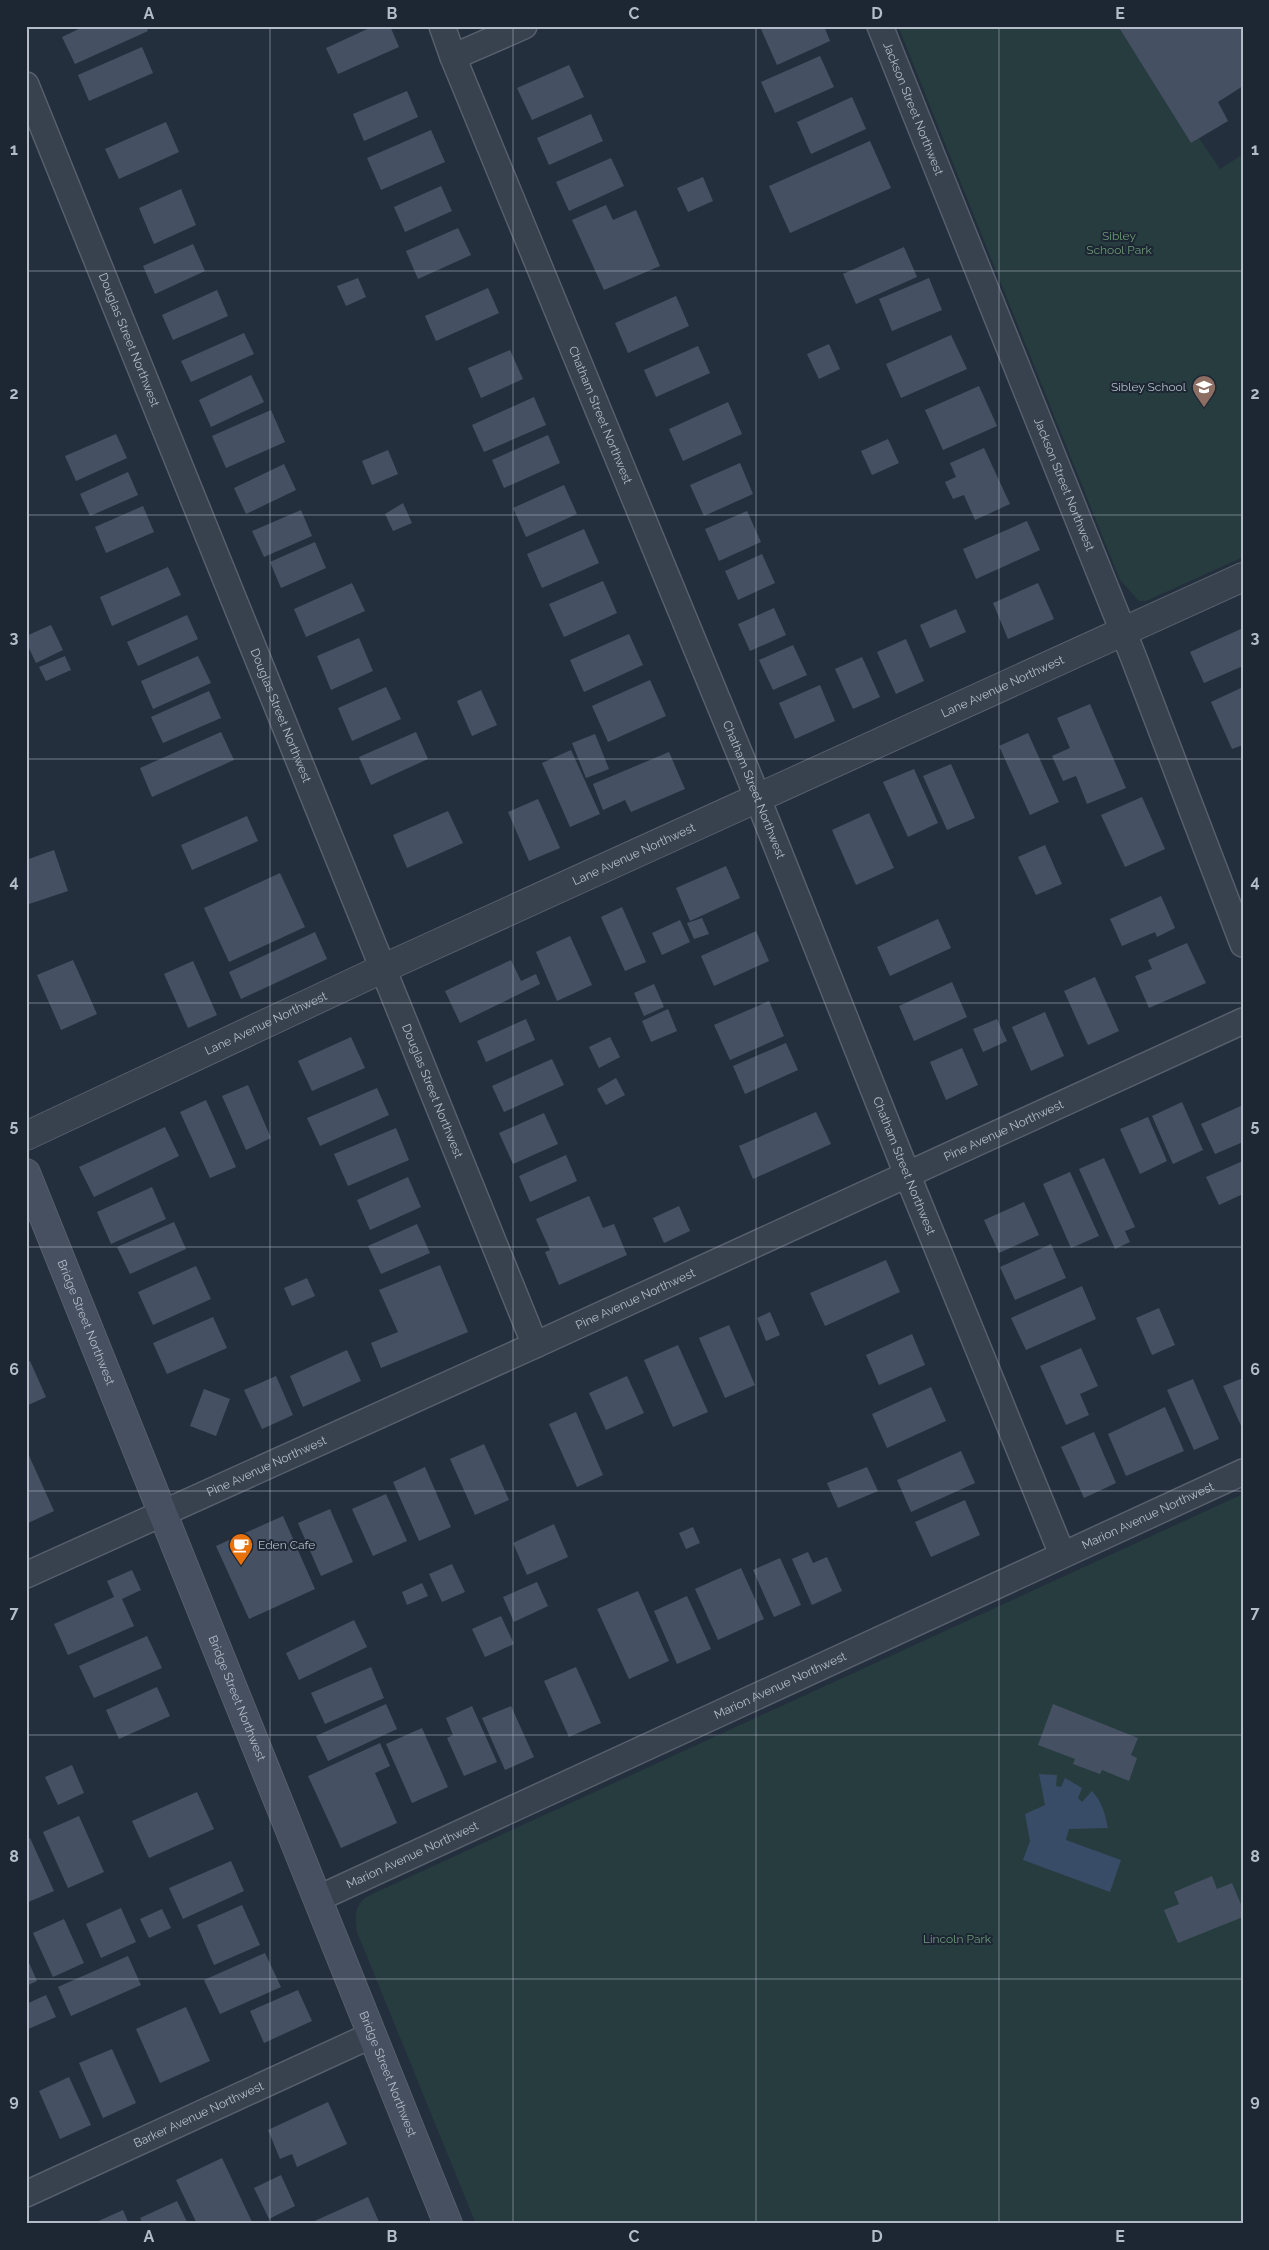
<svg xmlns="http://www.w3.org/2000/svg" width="1269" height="2250" font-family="Raleway,sans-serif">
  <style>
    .green { fill: #263c3f }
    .water { fill: #394c67 }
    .building { fill: #455162 }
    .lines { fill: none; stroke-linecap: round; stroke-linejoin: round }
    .minor-casing { stroke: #565f6c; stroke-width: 28 }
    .tertiary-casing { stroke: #565f6c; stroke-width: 30 }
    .secondary-casing { stroke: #565f6c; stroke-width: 30 }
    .minor { stroke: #38414e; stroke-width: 25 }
    .tertiary { stroke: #38414e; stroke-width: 28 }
    .secondary { stroke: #465061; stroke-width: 28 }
    .grid { fill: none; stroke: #b4bcc9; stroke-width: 1; stroke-opacity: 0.55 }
    .labels { text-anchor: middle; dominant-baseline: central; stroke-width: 4; stroke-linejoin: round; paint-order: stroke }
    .street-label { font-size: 12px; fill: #b4bcc9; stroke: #1d2633 }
    .park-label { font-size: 12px; fill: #6b9a76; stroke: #1d2633 }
    .poi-label { font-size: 12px; fill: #b4bcc9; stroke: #1d2633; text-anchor: end }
    .neatline { fill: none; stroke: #b4bcc9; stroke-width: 2 }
    .grid-label { font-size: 16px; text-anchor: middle; font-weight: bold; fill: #b4bcc9 }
  </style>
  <rect width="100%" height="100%" fill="#242f3e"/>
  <path class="green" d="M898,26h220l73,117 8,-5 21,31 23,-15v403l-97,44h-7l-19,-21z
    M1243,1494v730h-767l-119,-292c-2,-15 -3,-25 9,-35z"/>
  <path class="water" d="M1039,1774l18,1 -1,11 5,1 4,-9 17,10 -4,10 4,4 10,-11c10,11 13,22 16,37l-39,1 -3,11 55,20 -11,32 -87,-32 7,-19 -5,-27 20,-9z"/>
  <path class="building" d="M85,26h61l2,5 -73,33 -13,-27z
    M374,26h16l9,21 -61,27 -12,-26z
    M766,26h58l6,15 -53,24 -16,-36z
    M1118,26h125v60l-25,16 10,19 -37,22z
    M142,47l11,26 -64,28 -11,-26z
    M820,56l14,31 -59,26 -14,-31z
    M569,65l15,32 -52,23 -15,-32z
    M407,91l11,26 -54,24 -11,-27z
    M852,97l14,32 -55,25 -14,-32z
    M591,114l12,27 -54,24 -12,-27z
    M166,122l13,30 -60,27 -14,-30z
    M431,130l14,32 -64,28 -14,-32z
    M870,141l21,47 -101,45 -21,-47z
    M611,158l13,28 -55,25 -13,-29z
    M703,177l10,24 -25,11 -11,-24z
    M441,186l11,25 -47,21 -11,-25z
    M181,189l15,36 -42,19 -15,-36z
    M606,205l7,15 23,-10 24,56 -56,24 -32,-70z
    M458,228l13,27 -53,24 -12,-28z
    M193,244l12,27 -50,23 -12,-28z
    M904,247l13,30 -61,27 -13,-30z
    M358,278l8,19 -20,9 -9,-20z
    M929,278l13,32 -50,21 -13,-32z
    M488,288l11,25 -63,28 -11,-25z
    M217,290l11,26 -55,24 -11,-25z
    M676,296l13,30 -61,27 -13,-30z
    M244,333l10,21 -63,28 -10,-21z
    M951,335l16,34 -66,29 -15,-34z
    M829,344l11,25 -21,10 -12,-25z
    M698,346l12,27 -54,24 -12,-27z
    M510,350l13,29 -42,19 -13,-30z
    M251,375l13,27 -53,25 -12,-27z
    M979,386l18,40 -54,24 -18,-40z
    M534,397l12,28 -62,27 -12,-27z
    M728,402l14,32 -59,27 -14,-32z
    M271,410l14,32 -59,26 -14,-32z
    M116,434l11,24 -51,23 -11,-25z
    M548,435l12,28 -56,25 -12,-28z
    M888,439l11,24 -27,12 -11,-24z
    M984,448l26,56 -35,16 -11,-25 -11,4 -8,-17 11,-5 -6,-14z
    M388,450l10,24 -26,11 -10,-24z
    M740,463l13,31 -49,22 -14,-31z
    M284,464l12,26 -50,24 -12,-26z
    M128,472l10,23 -48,21 -10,-22z
    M564,485l13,29 -51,23 -13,-29z
    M403,503l9,20 -19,8 -8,-17z
    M143,506l11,26 -48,21 -11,-26z
    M301,510l11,26 -48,21 -12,-26z
    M747,511l14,31 -42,19 -14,-32z
    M1027,521l13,29 -64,29 -13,-30z
    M584,529l15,34 -57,25 -15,-34z
    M315,542l11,26 -45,20 -11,-26z
    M762,554l13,29 -37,17 -13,-29z
    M168,567l13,28 -69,31 -12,-29z
    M603,581l14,32 -53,24 -15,-33z
    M352,583l13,28 -59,26 -12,-28z
    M1038,583l16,36 -46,20 -15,-36z
    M774,608l12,27 -36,16 -12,-27z
    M956,609l10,23 -36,16 -10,-23z
    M187,615l11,24 -60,27 -11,-24z
    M51,625l12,25 -27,13 -10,-21v-6z
    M1243,628v38l-39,17 -14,-31z
    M629,634l14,31 -59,27 -14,-32z
    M359,638l14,33 -42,19 -14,-34z
    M906,639l18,42 -28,13 -19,-42z
    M793,645l14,30 -34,15 -14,-30z
    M65,656l6,14 -25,11 -7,-14z
    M198,656l13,27 -58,26 -12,-28z
    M862,657l18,40 -27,12 -18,-40z
    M650,680l16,36 -58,26 -16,-36z
    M820,685l15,36 -40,18 -16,-36z
    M386,687l15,32 -49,22 -14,-33z
    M1243,687v58l-11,4 -21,-47z
    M481,690l16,35 -25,11 -15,-35z
    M209,691l12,27 -58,25 -12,-26z
    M1090,704l36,84 -39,16 -11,-28 -13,5 -11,-25 18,-8 -13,-30z
    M221,732l13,28 -82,37 -12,-29z
    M416,732l12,27 -57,26 -12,-28z
    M1028,733l31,69 -29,13 -31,-69z
    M595,734l14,35 -23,9 -14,-35z
    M571,750l29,64 -30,13 -28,-64z
    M669,752l16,37 -54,23 -6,-12 -22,10 -10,-26z
    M951,764l24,54 -28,12 -24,-54z
    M914,769l24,54 -30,14 -25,-55z
    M1142,797l23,52 -40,18 -24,-52z
    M538,799l22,49 -31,13 -21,-49z
    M448,811l15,32 -56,25 -14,-33z
    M869,813l25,55 -38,17 -24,-55z
    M247,816l11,25 -66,29 -11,-25z
    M1045,845l17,39 -26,11 -18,-38z
    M54,850l14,41 -42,14v-45z
    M726,866l14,32 -50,23 -14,-33z
    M280,873l25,54 -76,35 -25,-54z
    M1161,896l14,32 -18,9 -2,-5 -33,14 -12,-27z
    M622,907l24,55 -21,9 -24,-54z
    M702,918l7,16 -15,5 -7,-16z
    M938,919l13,29 -61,28 -13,-29z
    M680,920l10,22 -28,13 -10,-22z
    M756,931l13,30 -55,25 -13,-30z
    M315,932l12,27 -86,40 -12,-27z
    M570,936l22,49 -35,16 -21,-49z
    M1187,943l19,40 -57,25 -14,-32 17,-7 -4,-9z
    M73,960l24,54 -36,16 -24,-55z
    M511,960l10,21 15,-7 4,10 -80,39 -15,-32z
    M193,961l24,54 -29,13 -24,-54z
    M1095,977l24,54 -31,14 -24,-54z
    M952,982l15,35 -53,24 -15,-35z
    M654,984l10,23 -20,9 -10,-23z
    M769,1001l15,35 -54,24 -16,-35z
    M668,1009l9,22 -26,11 -9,-21z
    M1045,1012l19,44 -33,15 -19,-44z
    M526,1019l9,21 -49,22 -9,-21z
    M997,1019l10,22 -24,11 -10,-23z
    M351,1037l14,31 -53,23 -14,-30z
    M610,1037l10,20 -21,11 -10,-21z
    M786,1043l12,27 -53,24 -12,-28z
    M962,1048l16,37 -32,15 -16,-38z
    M552,1059l12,26 -60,27 -12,-26z
    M616,1078l9,17 -19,10 -9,-16z
    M248,1085l23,53 -25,12 -24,-54z
    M377,1088l12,27 -69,31 -13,-28z
    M206,1100l30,67 -26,11 -30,-66z
    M1182,1102l21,48 -30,14 -21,-48z
    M1243,1105v37l-28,12 -14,-30z
    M816,1112l15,32 -78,35 -14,-33z
    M544,1113l14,31 -45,20 -14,-31z
    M1148,1117l19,44 -27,13 -20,-45z
    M165,1127l14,29 -85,41 -15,-30z
    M396,1128l13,32 -61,26 -14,-32z
    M566,1155l11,26 -47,21 -11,-26z
    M1104,1158l31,69 -10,4 5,11 -15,7 -36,-80z
    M1243,1161v33l-24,11 -13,-28z
    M1070,1172l29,64 -28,12 -28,-64z
    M408,1177l13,30 -51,23 -13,-30z
    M152,1187l14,32 -55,25 -14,-32z
    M589,1196l14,32 11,-4 13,31 -68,30 -14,-33 5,-2 -14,-31z
    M1024,1202l15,33 -40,18 -15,-33z
    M679,1206l11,25 -26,12 -11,-25z
    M174,1222l12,27 -56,25 -13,-27z
    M417,1224l13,29 -49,21 -13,-28z
    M1051,1244l15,34 -51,22 -15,-33z
    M886,1260l14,32 -75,34 -15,-33z
    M440,1265l28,67 -87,36 -10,-25 27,-11 -19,-42z
    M196,1266l15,33 -58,26 -15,-33z
    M307,1278l8,18 -23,10 -8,-18z
    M1082,1286l14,33 -70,31 -15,-32z
    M1159,1308l16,37 -23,10 -16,-37z
    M770,1312l10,23 -14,6 -9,-23z
    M213,1317l14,31 -60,26 -14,-31z
    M729,1325l26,60 -30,13 -26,-60z
    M912,1334l13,31 -46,20 -13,-30z
    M678,1345l30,67 -35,15 -29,-67z
    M1081,1348l17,38 -18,8 9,21 -23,10 -26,-59z
    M347,1350l14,31 -58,26 -13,-31z
    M30,1361l16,36 -20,9v-43z
    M276,1376l17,39 -31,14 -18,-39z
    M627,1376l17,37 -38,17 -17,-37z
    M1243,1378v52l-20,-44z
    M1193,1379l26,60 -25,11 -27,-60z
    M931,1387l15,34 -59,27 -15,-34z
    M204,1389l26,10 -14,37 -26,-10z
    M1165,1407l19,44 -58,25 -18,-42z
    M576,1412l27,63 -26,12 -28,-63z
    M1094,1432l22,51 -32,15 -23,-51z
    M484,1444l25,56 -34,15 -25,-56z
    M26,1449l28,62 -28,13z
    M961,1451l14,32 -64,29 -14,-32z
    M425,1467l26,60 -32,14 -26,-59z
    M867,1467l11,24 -40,17 -11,-25z
    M386,1494l21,47 -34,15 -21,-47z
    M965,1500l15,35 -49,22 -16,-35z
    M330,1509l23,53 -32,14 -23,-53z
    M283,1516l32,73 -66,30 -33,-73z
    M554,1524l14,33 -41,18 -14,-32z
    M693,1527l7,16 -14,6 -7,-16z
    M808,1552l5,11 14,-6 15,34 -30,14 -20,-46z
    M780,1558l21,47 -27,12 -21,-47z
    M452,1564l13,28 -23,10 -13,-28z
    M741,1568l23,51 -46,21 -23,-51z
    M132,1570l9,20 -19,9 12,27 -66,29 -14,-31 60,-27 -7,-16z
    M537,1582l11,24 -34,16 -11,-25z
    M422,1583l6,13 -21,9 -5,-13z
    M638,1591l31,70 -40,18 -32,-70z
    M687,1596l24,53 -34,15 -23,-53z
    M501,1616l13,28 -29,13 -13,-28z
    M354,1620l13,27 -68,33 -13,-27z
    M147,1636l15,32 -68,30 -15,-32z
    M371,1667l13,31 -59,26 -14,-31z
    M576,1667l25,56 -32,14 -25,-56z
    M157,1687l13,29 -51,23 -13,-29z
    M386,1704l11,25 -69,32 -12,-25z
    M1053,1704l85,34 -7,17 6,3 -8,23 -27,-11 -2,4 -27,-10 2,-5 -37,-14z
    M472,1706l25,56 -33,14 -17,-38 6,-3 -7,-17z
    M511,1706l23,51 -29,13 -23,-52z
    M422,1728l26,59 -36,16 -26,-59z
    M380,1743l10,23 -15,7 22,50 -56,25 -33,-72z
    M72,1765l12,28 -26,12 -13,-28z
    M197,1792l17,37 -65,29 -17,-37z
    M79,1816l25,56 -36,16 -25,-56z
    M30,1838l24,53 -28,12v-63z
    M231,1861l13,30 -61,28 -14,-31z
    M1212,1876l5,13 15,-6 11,26v8l-65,26 -14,-33 15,-6 -5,-12z
    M242,1905l18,40 -46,20 -17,-40z
    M121,1908l15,34 -35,16 -15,-34z
    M162,1909l9,19 -22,10 -9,-19z
    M64,1919l20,44 -31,14 -20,-44z
    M265,1953l16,34 -61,27 -16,-34z
    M26,1956l11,25 -11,5z
    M128,1956l13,29 -70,31 -13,-29z
    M298,1990l14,31 -48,22 -14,-32z
    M46,1995l10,22 -30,13v-26z
    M186,2007l24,54 -50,22 -24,-54z
    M112,2049l24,54 -33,15 -24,-55z
    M69,2077l22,48 -31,14 -21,-48z
    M328,2102l19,42 -50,23 -5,-13 -12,5 -12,-29z
    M222,2158l30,64 -5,2h-50l-21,-44z
    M281,2175l14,31 -26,13 -15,-31z
    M368,2197l12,27h-72z
    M177,2201l11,23h-45l-3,-6z
    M123,2210l6,14h-37z"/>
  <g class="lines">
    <g class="minor-casing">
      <g id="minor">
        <path id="s1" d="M442,26l11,31 295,717 159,400 155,380"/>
        <path id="s2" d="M880,26l253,630 110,288"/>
        <path d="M453,57l71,-31"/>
        <path id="s3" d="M26,85l509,1260"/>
        <path id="s4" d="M26,1575l509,-230 708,-324"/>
        <path id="s5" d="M317,1899l926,-427"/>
        <path id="s6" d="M26,2194l346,-159"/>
      </g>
    </g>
    <g class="tertiary-casing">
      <g id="tertiary">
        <path id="s7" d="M26,1136l358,-168 859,-391"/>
      </g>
    </g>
    <g class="secondary-casing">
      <g id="secondary">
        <path id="s8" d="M26,1173l422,1051"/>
      </g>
    </g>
    <use href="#minor" class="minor"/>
    <use href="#tertiary" class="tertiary"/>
    <use href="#secondary" class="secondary"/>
  </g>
  <path class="grid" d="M270,26v2198M513,26v2198M756,26v2198M999,26v2198M26,271h1217M26,515h1217M26,759h1217M26,1003h1217M26,1247h1217M26,1491h1217M26,1735h1217M26,1979h1217"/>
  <defs>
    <g id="school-pin" transform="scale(1.25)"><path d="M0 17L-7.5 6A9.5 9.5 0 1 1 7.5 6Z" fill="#8d6e63" stroke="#1d2633"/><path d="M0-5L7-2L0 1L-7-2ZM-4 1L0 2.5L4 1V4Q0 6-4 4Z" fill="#fff"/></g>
    <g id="cafe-pin" transform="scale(1.25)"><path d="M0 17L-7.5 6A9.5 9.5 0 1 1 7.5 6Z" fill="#e8710a" stroke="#1d2633"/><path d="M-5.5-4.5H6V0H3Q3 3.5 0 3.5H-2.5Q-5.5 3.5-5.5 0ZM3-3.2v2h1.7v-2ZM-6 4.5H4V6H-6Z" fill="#fff"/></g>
  </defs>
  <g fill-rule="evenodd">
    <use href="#school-pin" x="1204" y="387"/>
    <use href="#cafe-pin" x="241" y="1545"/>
  </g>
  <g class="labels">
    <g class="street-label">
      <text stroke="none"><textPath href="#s2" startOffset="89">Jackson Street Northwest</textPath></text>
      <text stroke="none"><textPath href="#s3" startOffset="275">Douglas Street Northwest</textPath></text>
      <text stroke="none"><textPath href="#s1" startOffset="420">Chatham Street Northwest</textPath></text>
      <text stroke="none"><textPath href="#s2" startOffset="494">Jackson Street Northwest</textPath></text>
      <text stroke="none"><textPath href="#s7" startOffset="1075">Lane Avenue Northwest</textPath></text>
      <text stroke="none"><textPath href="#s3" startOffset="680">Douglas Street Northwest</textPath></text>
      <text stroke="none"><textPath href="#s1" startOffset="825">Chatham Street Northwest</textPath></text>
      <text stroke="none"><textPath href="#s7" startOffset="670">Lane Avenue Northwest</textPath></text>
      <text stroke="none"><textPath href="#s7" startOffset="265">Lane Avenue Northwest</textPath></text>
      <text stroke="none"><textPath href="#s3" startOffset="1085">Douglas Street Northwest</textPath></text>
      <text stroke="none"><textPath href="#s4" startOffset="1074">Pine Avenue Northwest</textPath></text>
      <text stroke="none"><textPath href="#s1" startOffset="1230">Chatham Street Northwest</textPath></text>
      <text stroke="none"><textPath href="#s4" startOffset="669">Pine Avenue Northwest</textPath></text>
      <text stroke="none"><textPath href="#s8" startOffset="161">Bridge Street Northwest</textPath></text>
      <text stroke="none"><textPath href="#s4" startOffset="264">Pine Avenue Northwest</textPath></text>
      <text stroke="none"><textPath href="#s5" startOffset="915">Marion Avenue Northwest</textPath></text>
      <text stroke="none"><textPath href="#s5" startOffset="510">Marion Avenue Northwest</textPath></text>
      <text stroke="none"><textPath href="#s8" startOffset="566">Bridge Street Northwest</textPath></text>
      <text stroke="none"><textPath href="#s5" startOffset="105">Marion Avenue Northwest</textPath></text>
      <text stroke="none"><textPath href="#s8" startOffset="971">Bridge Street Northwest</textPath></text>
      <text stroke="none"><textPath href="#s6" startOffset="190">Barker Avenue Northwest</textPath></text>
    </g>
    <g class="park-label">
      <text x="1119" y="236">Sibley<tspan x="1119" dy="14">School Park</tspan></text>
      <text x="957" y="1939">Lincoln Park</text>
    </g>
    <g class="poi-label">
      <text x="1186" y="387">Sibley School</text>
      <text x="258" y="1545" text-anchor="start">Eden Cafe</text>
    </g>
  </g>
  <rect width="1269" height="2250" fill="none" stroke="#1d2633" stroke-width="55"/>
  <rect x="28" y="28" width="1214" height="2194" class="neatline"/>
  <g class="grid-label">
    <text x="149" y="19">A</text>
    <text x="392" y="19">B</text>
    <text x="634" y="19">C</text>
    <text x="877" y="19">D</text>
    <text x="1120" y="19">E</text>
    <text x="14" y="155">1</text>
    <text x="1255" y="155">1</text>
    <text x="14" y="399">2</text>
    <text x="1255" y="399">2</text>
    <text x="14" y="643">3</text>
    <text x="1255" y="643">3</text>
    <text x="14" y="887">4</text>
    <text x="1255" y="887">4</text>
    <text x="14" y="1131">5</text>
    <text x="1255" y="1131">5</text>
    <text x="14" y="1375">6</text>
    <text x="1255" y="1375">6</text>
    <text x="14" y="1618">7</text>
    <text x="1255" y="1618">7</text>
    <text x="14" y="1862">8</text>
    <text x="1255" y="1862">8</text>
    <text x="14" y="2106">9</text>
    <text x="1255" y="2106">9</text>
    <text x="149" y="2242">A</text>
    <text x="392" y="2242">B</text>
    <text x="634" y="2242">C</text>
    <text x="877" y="2242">D</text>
    <text x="1120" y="2242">E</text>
  </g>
</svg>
